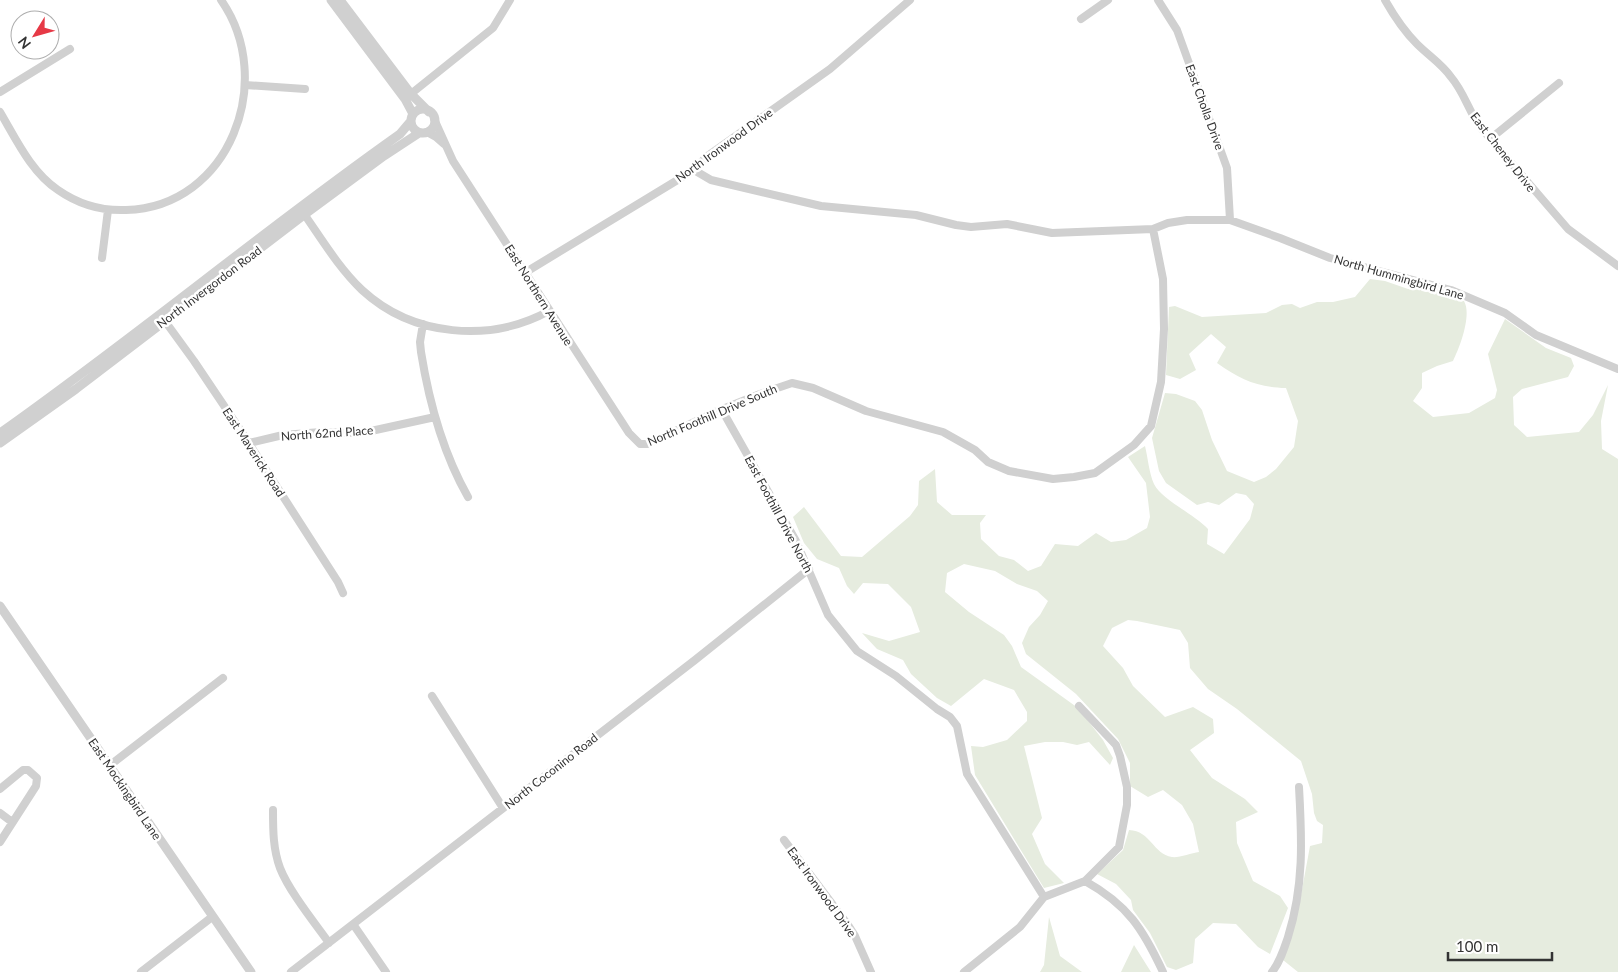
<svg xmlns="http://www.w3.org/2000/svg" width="1618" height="972" font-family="Lato,sans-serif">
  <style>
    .green { fill: #e6ecdf }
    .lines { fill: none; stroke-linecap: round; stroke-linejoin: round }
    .minor { stroke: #d0d0d0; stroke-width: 8 }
    .tertiary { stroke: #d0d0d0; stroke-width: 9 }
    .labels { text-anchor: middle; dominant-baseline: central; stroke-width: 5; stroke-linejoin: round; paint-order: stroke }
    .street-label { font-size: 12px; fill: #333; stroke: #fff }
  </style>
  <rect width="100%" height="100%" fill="#fff"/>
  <path class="green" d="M1370,279l15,2 23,8 11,-3 45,15c8,14 -4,46 -11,60l-16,5 -15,7v15l-9,13 20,16 36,-4 26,-15 2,-8 -9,-36 17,-35 41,29 25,10 3,8 -6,11 -46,12 -9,8 1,28 13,12 52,-5 14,-17 15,-30 -7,36 1,28 16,10v513h-320l-15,-12 18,-65 9,-49 12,-3 1,-18 -6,-4 -3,-8 -2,-19 -11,-33 -64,-52 -29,-20 -18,-21 -2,-25 -8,-13 -43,-9 -9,-1 -16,8 -9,18 20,22 10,18 32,31 28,-10 20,12 1,14 -24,17 22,28 33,21 13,13 -22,10 1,21 16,38 27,15 8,12 -18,46 -12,-7 -22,-23 -23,-1 -18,16 -2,24 -17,7 -9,-3 -17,-34 -17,-23 -2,-10 -15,-16 -19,-10 26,-24 6,-20c22,1 24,24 43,27 7,1 19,-4 27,-5l-6,-28 -11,-19 -19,-15 -15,7 -18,-11v-23l-12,-24 -42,-45 -50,-40 -4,-11 7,-16 11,-12 8,-14 -11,-10 -20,-7 -22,-13 -31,-7 -17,9 -2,19 24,20 35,23 8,11 9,21 57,41 25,32 10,18 -3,7 -21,-23 -12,3 -14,-3h-18l-21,4 18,72 -10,16 13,30 19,19 -20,5 -69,-113 -4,-29 12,1 24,-7 20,-19v-9l-13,-22 -30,-11 -33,27 -14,-8 -26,-24 -8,-14 -26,-11 -15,-16 27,8 31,-9 -9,-25 -23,-23 -25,-1 -9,11 -7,-8 -8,-18 -22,-9 -13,-16 -11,-26 11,-10 37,49 21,1 48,-41 8,-11 1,-24 16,-12 2,33 15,13h34l-6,8 1,16 18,17 15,4 14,11 13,-5 14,-22 23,2 18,-13 15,9 15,-2 21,-12 3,-11 -4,-34 -18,-26 17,-11c3,12 4,27 9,38 8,16 40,30 54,45l-1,15 17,10 26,-35 4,-15 -8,-9 -10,-2 -17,12 -11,-3 -11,3 -31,-22 -7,-12 -7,-33 13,-45 11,1 19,7 7,9 10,30 15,31 27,11 12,-5 10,-8 18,-22 4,-26 -12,-33c-29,-1 -45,-8 -69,-25l9,-16 -15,-13 -22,20 7,16 -16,9 -14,-4 3,-68 6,-1 27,11 64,-4 16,-8 10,-1 8,4 17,-6h16l22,-5z
    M1049,917l11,39 22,16h-42l4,-7z
    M1134,945l17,27h-30z"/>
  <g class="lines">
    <path class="minor" d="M1158,0l19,30 50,138 3,52
      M1385,0c9,16 19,31 32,44 12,12 25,20 34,33 13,15 18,35 30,51l87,101 50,37
      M1081,19l27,-19
      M245,85l60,4
      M0,92l70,-43
      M407,97l86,-69 17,-28
      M0,112c16,27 31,60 58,78 20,14 44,21 68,20 104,-3 151,-130 95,-210
      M434,119l19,42 176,272 11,11h8l67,-32 45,-18 32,-11 21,5 53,23 77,21 32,18 13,12 21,9 44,8 21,-2 21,-4 39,-28 17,-19 10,-44 3,-53 -1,-50 -10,-50
      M427,132l9,5 8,7
      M1490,139l69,-56
      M694,170l17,10 110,26 95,9 40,10 15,2 36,-3 45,9 101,-4 15,-6 19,-3h43l50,18 50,20 121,32 54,23 31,22 82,34
      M302,211c19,27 36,56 60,79 51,47 128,53 187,21
      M102,258l6,-48
      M526,272l168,-102 12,-13 124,-88 80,-69
      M162,317l32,44 47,70 97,151 5,11
      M423,324l-3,18 1,10c8,50 22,101 47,145
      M722,410l74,131 32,74 29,36 39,25 41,33 13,8 7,9 10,48 77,123
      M249,443l34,-8 38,-3 30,1 20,-2 64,-14
      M432,696l71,112
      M109,766l114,-88
      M0,789l23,-19h5l9,8 -1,8 -36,56
      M273,810c0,20 0,39 7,58 9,23 34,54 49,75
      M0,813l12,9
      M784,840l64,85 7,11 16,36
      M1085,881c43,24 58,48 78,91
      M353,924l33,48
      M141,972l71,-55
      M291,972l404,-312 114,-91
      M964,972l56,-45 24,-30 41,-16 34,-34 8,-42v-18l-7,-31 -4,-11 -37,-39
      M1272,972c8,-10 12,-23 16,-35 16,-51 14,-97 11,-150"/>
    <path class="tertiary" d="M331,0l74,99 8,15
      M340,0l71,94 18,18
      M411 121a12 12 0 1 1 24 0a12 12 0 1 1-24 0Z
      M0,433c136,-96 264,-203 400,-299l11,-13
      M0,443l76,-54 228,-174 80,-59 35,-23
      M0,606l251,366"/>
  </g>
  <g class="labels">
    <g class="street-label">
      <text transform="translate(1205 107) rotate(70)">East Cholla Drive</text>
      <text transform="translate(724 145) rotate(-36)">North Ironwood Drive</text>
      <text transform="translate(1503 152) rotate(52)">East Cheney Drive</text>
      <text transform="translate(1399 277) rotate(16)">North Hummingbird Lane</text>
      <text transform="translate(209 287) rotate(-37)">North Invergordon Road</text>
      <text transform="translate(539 295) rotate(58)">East Northern Avenue</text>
      <text transform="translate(712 415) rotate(-23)">North Foothill Drive South</text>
      <text transform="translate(327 433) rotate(-4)">North 62nd Place</text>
      <text transform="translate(254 452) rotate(57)">East Maverick Road</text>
      <text transform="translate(779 514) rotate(62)">East Foothill Drive North</text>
      <text transform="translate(551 771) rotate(-38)">North Coconino Road</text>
      <text transform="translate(125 789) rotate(56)">East Mockingbird Lane</text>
      <text transform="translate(822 892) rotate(54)">East Ironwood Drive</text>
    </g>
  </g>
  <g transform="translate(35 35) rotate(233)"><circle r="24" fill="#ffffff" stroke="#adadad"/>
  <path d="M0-4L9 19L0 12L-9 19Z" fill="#e63946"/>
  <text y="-8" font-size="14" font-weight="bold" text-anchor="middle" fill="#333333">N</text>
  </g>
  <path d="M1448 952v8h104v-8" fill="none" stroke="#333333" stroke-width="2.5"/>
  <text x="1456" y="952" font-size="15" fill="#333333" stroke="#ffffff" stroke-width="4" paint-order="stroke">100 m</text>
</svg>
